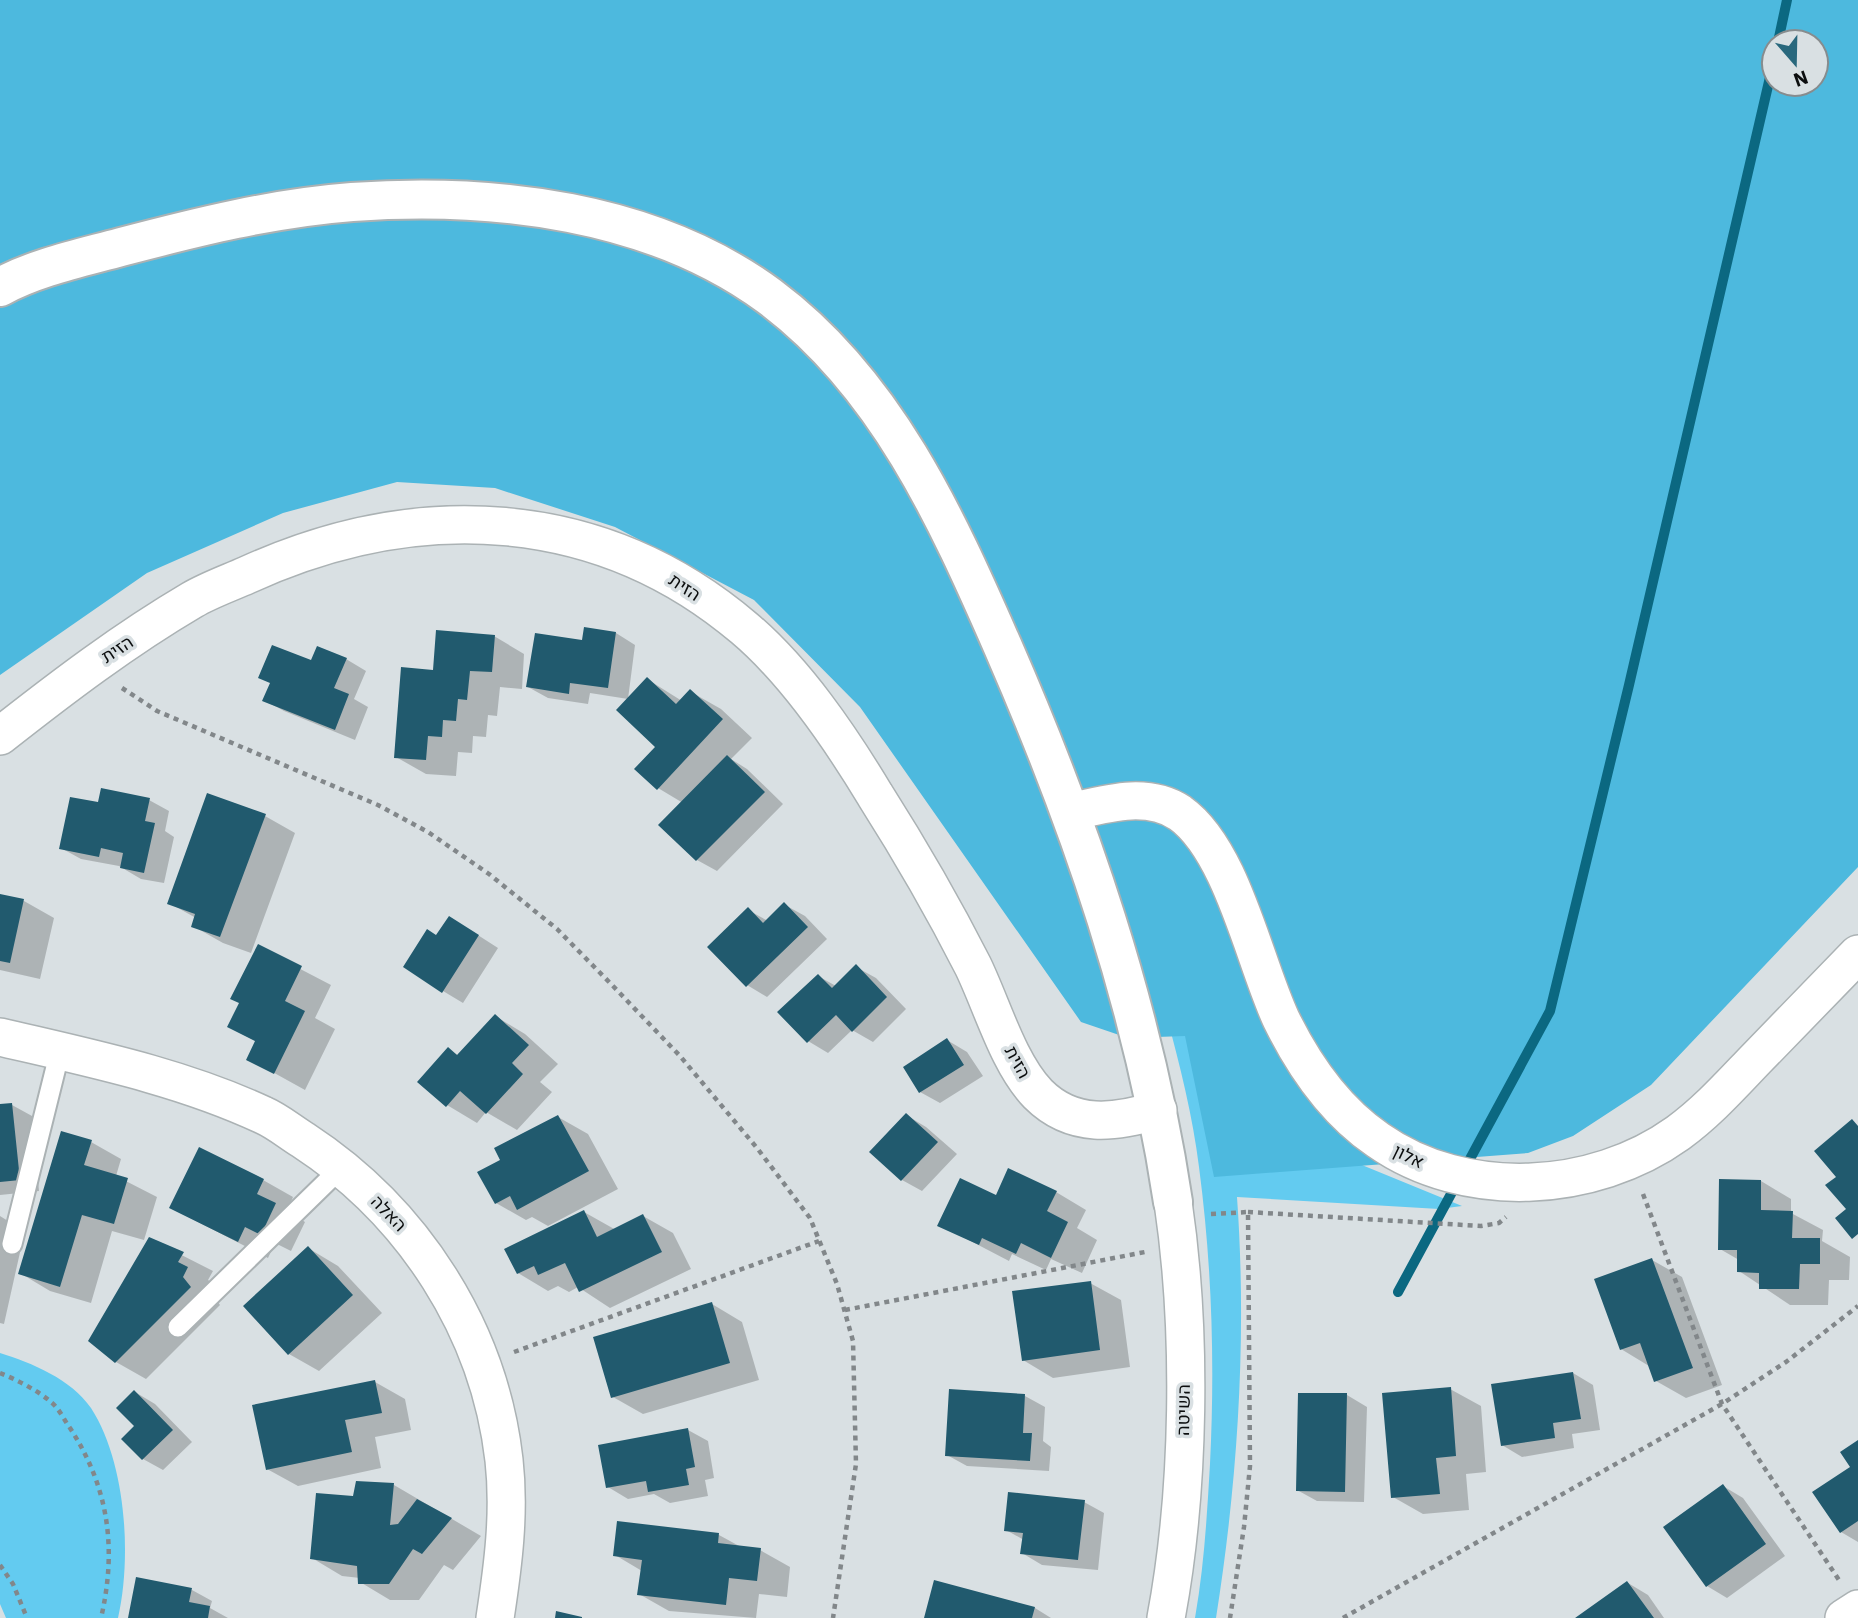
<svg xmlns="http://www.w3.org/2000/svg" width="1858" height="1618" font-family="'IBM Plex Sans',Heebo,sans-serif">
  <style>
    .green { fill: #63cbf0 }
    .forest { fill: #4db9de; fill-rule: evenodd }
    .shadow { fill: #0003 }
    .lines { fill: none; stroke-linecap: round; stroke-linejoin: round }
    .stream { stroke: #0b6881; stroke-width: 10 }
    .building { fill: #215a6e }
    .lane-casing { stroke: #abb2b4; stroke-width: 23 }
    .street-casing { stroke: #abb2b4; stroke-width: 40 }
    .secondary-casing { stroke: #abb2b4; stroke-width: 42 }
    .path { stroke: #82878a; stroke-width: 4.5; stroke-dasharray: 5 5; stroke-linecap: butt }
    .lane { stroke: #fff; stroke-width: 19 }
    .street { stroke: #fff; stroke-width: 37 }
    .secondary { stroke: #fff; stroke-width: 38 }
    .labels { text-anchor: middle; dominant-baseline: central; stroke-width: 7; stroke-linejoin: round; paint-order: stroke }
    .street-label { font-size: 18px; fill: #0c0e0f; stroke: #d9e0e3 }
  </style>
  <rect width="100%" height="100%" fill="#d9e0e3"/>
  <path class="green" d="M1161,995l196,168 105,43 -23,3 -202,-12c10,140 1,282 -21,421h-21c9,-51 12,-102 15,-154 5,-100 2,-198 -11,-297 -7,-58 -23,-116 -38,-172z
    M0,1353c32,10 71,26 91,55 35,54 41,149 27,210h-112l-6,-14z"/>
  <path class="forest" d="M0,0h1858v867l-207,218 -78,51 -45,17 -314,24 -29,-141 -57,2 -47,-16 -221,-315 -106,-107 -139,-73 -120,-39 -98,-6 -114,31 -136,60 -147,102zM1774,42h42v42h-42z"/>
  <path class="shadow" d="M616,633l19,12 -7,54 -38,-6 -2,11 -40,-6 -20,-11 55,-45z
    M494,636l30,18 -2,35 -22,-2 -3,29 -9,-1 -2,22 -13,-1 -1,17 -14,-1 -2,24 -30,-2 -30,-17 38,-85z
    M346,659l20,12 -12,28 14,8 -13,33 -71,-29 -20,-11 7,-16 41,-21z
    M647,679l35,22 9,-9 30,17 31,29 -21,21 16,10 36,35 -66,67 -20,-11 -14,-57 -25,-15v-41z
    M149,800l20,11 -4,20 9,6 -10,46 -23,-4 -22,-13 -38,-7 -20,-11 39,-44z
    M265,816l30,17 -44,120 -28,-10 -30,-17 3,-8 -27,-15z
    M0,895l24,6 30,17 -14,61 -40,-9z
    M785,905l20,11 22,23 -60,58 -20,-12 1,-75 20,11z
    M470,930l28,18 -35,55 -20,-12 -6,-54z
    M258,947l73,38 -16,33 20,11 -30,61 -56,-31 8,-17 -28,-15 12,-24z
    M856,967l20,11 30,31 -33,33 -21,-12 -24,23 -20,-12 10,-65 18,10z
    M495,1016l30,18 33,30 -18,18 12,10 -35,38 -31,-18 -9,11 -30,-18 1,-56 11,7z
    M947,1040l20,12 16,24 -43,27 -20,-11z
    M12,1105l20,11 7,75 -39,4v-89z
    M906,1115l20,12 31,27 -35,37 -20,-11 -30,-28z
    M558,1117l30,17 30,55 -70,37 -16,-9 -6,3 -30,-17z
    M91,1142l30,17 -5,17 41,21 -13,43 -32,-9 -21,72 -41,-12 -30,-18z
    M263,1180l30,17 -6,14 18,11 -14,29 -16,-8 -7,15 -97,-50z
    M1761,1181l30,18v14l32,17 -1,11 28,16 -1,23h-20l-1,25h-38l-51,-34v-11l-19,-11z
    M1056,1192l30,18 -9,18 20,12 -15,33 -31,-14 -5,11 -34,-16 -3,7 -69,-36 57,-28z
    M584,1212l32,18 27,-14 30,17 18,36 -81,39 -32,-21 -9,5 -11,-6 -10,5 -30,-18z
    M0,1216l8,5 -2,8 17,10 -19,85 -4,-1z
    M150,1239l63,32 -5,9 9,6 -4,9 7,10 -74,74 -30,-17z
    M308,1248l30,18 44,47 -63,58 -30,-17z
    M1652,1260l30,17 40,108 -36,13 -30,-17 -7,-15 -28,-17z
    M1090,1283l31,17 9,67 -77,11 -30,-18z
    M712,1304l30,18 17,58 -116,34 -30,-17z
    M1573,1373l20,12 7,45 -28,4 2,14 -52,9 -20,-12z
    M375,1382l30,17 6,31 -36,7 6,31 -83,18 -31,-17z
    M1450,1389l31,17 5,66 -20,2 3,36 -46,4 -30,-17z
    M135,1392l20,12 37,38 -29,28 -20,-11z
    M1347,1395l20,12 -3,95 -47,-1 -20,-11z
    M1025,1396l20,11 -2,34 8,6 -2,24 -82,-5 -20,-11z
    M688,1430l20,11 6,37 -9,2 3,16 -38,7 -16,-9 -26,5 -20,-12z
    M1858,1443v99l-17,-10z
    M394,1485l87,51 -28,34 -9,-5 -25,35h-29l-30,-18v-4l-18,-2 -30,-18 42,-60z
    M1723,1486l20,12 42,58 -58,42 -20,-12z
    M1084,1502l20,11 -6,57 -56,-5 -20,-12 2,-13 -18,-10z
    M619,1523l100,12 22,12 19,3 30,17 -3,30 -28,-3 -3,24 -87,-7 -30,-17 3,-23 -27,-16z
    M935,1582l100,26 16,10h-126z
    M1628,1583l20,12 16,23h-86z
    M192,1590l20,11 -2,7 18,10h-98z"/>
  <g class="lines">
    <path class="stream" d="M1778,42l9,-42
      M1398,1292l152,-281 79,-326 145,-625"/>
  </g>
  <path class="building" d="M584,627l32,5 -8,56 -38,-5 -1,11 -43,-7 9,-54 47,7z
    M436,630l59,5 -3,37 -22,-1 -3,29 -9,-1 -2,22 -13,-1 -1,17 -14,-1 -2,24 -32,-2 7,-91 32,3z
    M272,645l39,15 6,-14 30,12 -13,30 15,6 -14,36 -73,-29 8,-18 -12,-5z
    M647,677l29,27 14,-15 33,30 -66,71 -23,-21 21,-22 -39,-37z
    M727,755l38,37 -69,69 -38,-36z
    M101,788l49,10 -5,23 10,2 -11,50 -24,-5 3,-15 -22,-5 -2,9 -40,-8 11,-52 28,5z
    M207,793l59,21 -46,123 -29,-10 4,-13 -28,-10z
    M0,894l24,5 -14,64 -10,-2z
    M784,902l24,25 -62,60 -39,-40 41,-40 15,16z
    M449,916l30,19 -37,58 -39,-26 24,-38 9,6z
    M258,944l44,22 -17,35 20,10 -31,63 -28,-14 9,-19 -28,-14 12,-24 -9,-4z
    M856,964l31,33 -35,35 -16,-17 -29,28 -30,-31 41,-38 14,14z
    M495,1014l34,31 -17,18 11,11 -37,40 -26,-23 -14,16 -29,-25 31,-35 9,8z
    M947,1038l17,27 -45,28 -16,-26z
    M12,1103l8,77 -20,2v-78z
    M906,1113l32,29 -37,39 -32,-29z
    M558,1115l31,56 -72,39 -7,-14 -15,8 -18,-32 23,-12 -6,-12z
    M1852,1119l6,7v108l-6,5 -17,-21 11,-9 -21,-24 11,-8 -22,-26z
    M61,1131l31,9 -8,25 44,13 -14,46 -32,-9 -22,72 -42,-13z
    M199,1147l65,32 -7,15 19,9 -15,32 -16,-8 -7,15 -69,-34z
    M1008,1168l49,23 -10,20 21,11 -17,36 -30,-15 -5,11 -34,-16 -3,7 -42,-19 23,-48 36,17z
    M1719,1179l42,1v30l32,1 -1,27h28v26h-20l-1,25h-40v-16l-22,-1v-22h-19z
    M584,1210l13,27 46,-23 19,38 -83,40 -14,-29 -27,12 -4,-9 -17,8 -13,-25z
    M149,1237l35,15 -6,10 10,5 -5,10 8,10 -76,76 -27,-22z
    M308,1246l45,49 -65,60 -45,-49z
    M1652,1258l41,110 -39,14 -14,-39 -20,7 -26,-71z
    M1091,1281l9,69 -78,11 -10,-70z
    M712,1302l18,61 -119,35 -18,-61z
    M1573,1372l8,47 -28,4 2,15 -54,8 -10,-62z
    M375,1380l7,33 -37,7 7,32 -86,18 -14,-65z
    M1451,1387l5,69 -20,2 4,36 -49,4 -9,-105z
    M949,1389l76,5 -2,39h9l-2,28 -85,-5z
    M134,1390l39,40 -31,30 -21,-21 13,-13 -18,-18z
    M1298,1393h49l-2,99 -49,-1z
    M688,1428l7,39 -9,2 3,16 -41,7 -2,-11 -40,7 -8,-43z
    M1858,1440v81l-18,12 -28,-41 38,-25 -10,-15z
    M356,1481l38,2 -4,42 8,-1 19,-25 35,19 -30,36 -9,-5 -24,35h-31l-1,-18 -47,-7 6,-66 37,3z
    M1723,1484l43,60 -60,43 -43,-60z
    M1008,1492l77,8 -7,60 -58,-6 3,-21 -19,-2z
    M617,1521l102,12 -1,10 43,5 -4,33 -28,-3 -3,27 -89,-10 5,-35 -29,-4z
    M136,1577l56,11 -3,14 21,4 -2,12h-80z
    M934,1580l101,27 -3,11h-108z
    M1627,1581l27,37h-79z
    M556,1611l26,6v1h-27z"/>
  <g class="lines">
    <g class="lane-casing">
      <path id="lane" d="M12,1244l48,-193
        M178,1327l165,-161"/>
    </g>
    <g class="street-casing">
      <path id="street" d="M0,736c61,-48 124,-96 192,-136 17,-10 37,-17 55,-25 169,-77 352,-70 497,53 52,44 96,109 131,167 35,55 68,112 98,171 19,39 35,97 65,128 35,35 77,29 120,16
        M1070,812c35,-8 77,-21 110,1 52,37 74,148 101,206 23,47 53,91 97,121 87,61 215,54 300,-7 29,-21 53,-48 78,-74 34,-35 68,-70 102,-105
        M0,1037c89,21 179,39 263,78 14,6 27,17 40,25 110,72 186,189 201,320 6,53 -1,106 -9,158
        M1166,1618c24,-128 26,-288 7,-416
        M1844,1618l14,-9"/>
    </g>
    <g class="secondary-casing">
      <path id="secondary" d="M0,287c37,-20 81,-29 121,-40 76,-20 152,-39 231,-45 142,-10 300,8 417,94 117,87 177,221 234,351 78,179 141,362 170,555"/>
    </g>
    <path class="path" d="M122,688l35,23 221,94 50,27 61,42 68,55 56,57 67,70 77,92 53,70 27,66 16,57 3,123 -23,154
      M1643,1194l79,210 117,176
      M1248,1212l233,14 18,-3 7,-6
      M1211,1214l37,-2 2,254 -6,61 -14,91
      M845,1310l300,-58
      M514,1352l305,-111
      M0,1373c17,7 37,17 51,29 8,6 13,18 19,26 39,60 47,121 31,190
      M0,1565l13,19 14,34
      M1343,1618l379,-214 64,-42 72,-56"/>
    <use href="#lane" class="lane"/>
    <use href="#street" class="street"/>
    <use href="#secondary" class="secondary"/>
  </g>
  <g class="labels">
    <g class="street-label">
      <text transform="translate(685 587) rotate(34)">הזית</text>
      <text transform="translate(117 649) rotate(-33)">הזית</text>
      <text transform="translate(1018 1062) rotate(62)">הזית</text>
      <text transform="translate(1409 1156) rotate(26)">אלון</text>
      <text transform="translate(389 1213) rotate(46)">האלה</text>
      <text transform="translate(1183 1410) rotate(-89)">השיטה</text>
    </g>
  </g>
  <g transform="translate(1795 63) rotate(160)"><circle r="33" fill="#d9e0e3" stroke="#878c8e" stroke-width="2"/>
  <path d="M0-5L12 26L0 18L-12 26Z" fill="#29687d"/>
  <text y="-10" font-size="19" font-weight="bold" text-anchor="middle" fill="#0c0e0f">N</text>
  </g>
</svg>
